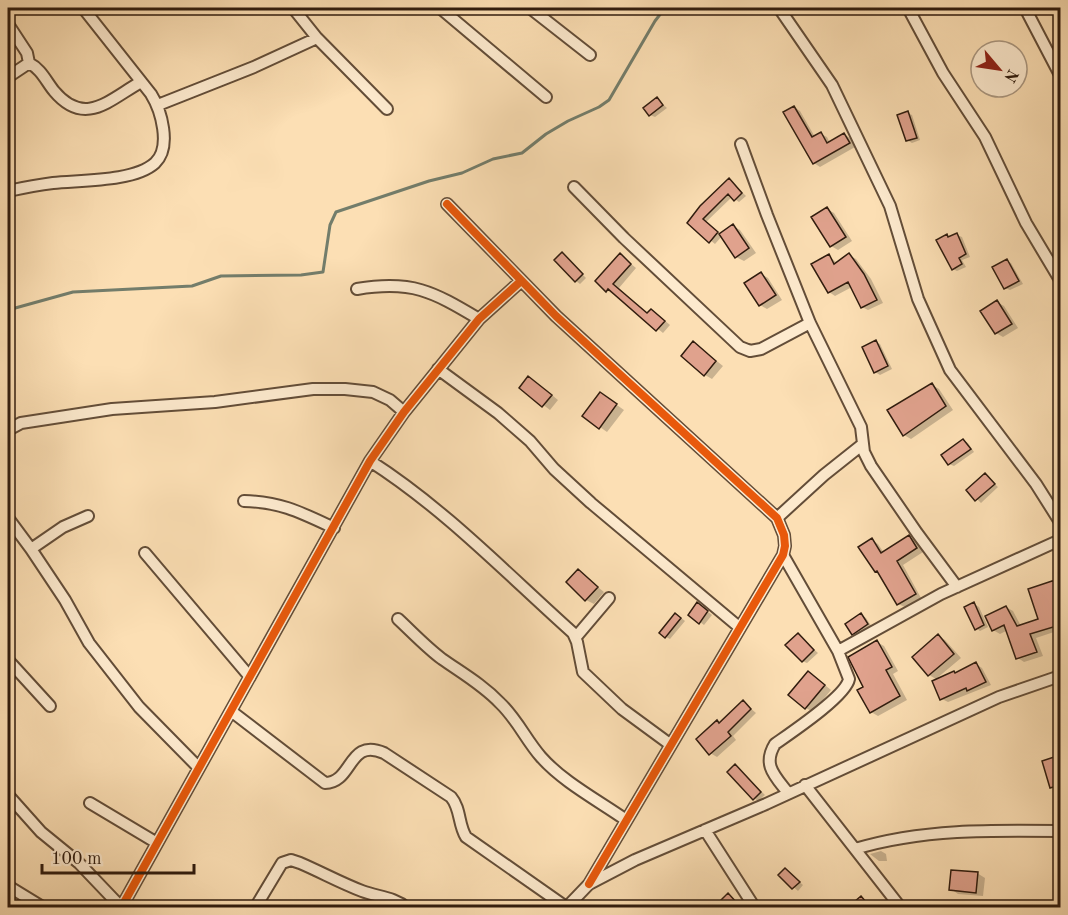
<svg xmlns="http://www.w3.org/2000/svg" width="1068" height="915" font-family="'Old Standard TT',serif">
  <style>
    .shadow { fill: #0003 }
    .lines { fill: none; stroke-linecap: round; stroke-linejoin: round }
    .stream { stroke: #737d6b; stroke-width: 3 }
    .building { fill: #e0a28d; stroke: #301c0e; stroke-width: 1.5 }
    .street-casing { stroke: #634d38; stroke-width: 14 }
    .street { stroke: #fdeace; stroke-width: 10 }
    .cycleway-casing { stroke: #fdeace; stroke-width: 11 }
    .cycleway { stroke: #e8590c; stroke-width: 8 }
  </style>
  <rect width="100%" height="100%" fill="#fcdfb4"/>
  <filter id="stains"><feTurbulence type="fractalNoise" baseFrequency=".00333" numOctaves="4"/><feColorMatrix values="0 0 0 0 .2 0 0 0 0 .09 0 0 0 0 .02 0 0 0 .5 -.17"/></filter>
  <radialGradient id="worn" r=".72"><stop offset=".6" stop-color="#630" stop-opacity="0"/><stop offset="1" stop-color="#630" stop-opacity=".3"/></radialGradient>
  <path class="shadow" d="M657,99l10,9 -12,9 -5,-2z
    M794,107l6,4 15,26 6,-3 6,3 3,6 14,-9 6,4 5,9 -35,20 -6,-4z
    M908,113l4,2 8,25 -8,3 -5,-3z
    M729,180l17,16 -7,6 -7,-5 -26,25 14,13 13,-9 7,4 16,23 -12,8 -8,-4 -14,-21 -7,8 -26,-21z
    M827,209l7,4 18,28 -14,9 -7,-4z
    M957,235l5,2 8,20 -8,3 4,7 -9,4 -4,-2 -6,-33 3,2z
    M562,254l24,24 -6,6 -4,-3z
    M620,255l16,13 -17,20 29,26h9l13,11 -7,8 -49,-40 -1,1 -6,-4z
    M849,255l7,4 15,20 12,24 -15,7 -6,-3 -10,-20 -17,9 -6,-4v-36l8,7z
    M1007,261l4,2 12,21 -13,6 -5,-2z
    M761,274l7,4 14,22 -15,9 -7,-4z
    M997,302l7,4 14,22 -15,9 -7,-4z
    M875,342l5,2 12,25 -12,6 -5,-3z
    M694,343l29,23 -11,13 -7,-4z
    M536,382l22,18 -8,10 -29,-22z
    M932,385l7,4 14,21 -42,29 -7,-4z
    M607,398l17,12 -17,22 -23,-16z
    M963,440l5,3 6,9 -20,14 -5,-2z
    M985,475l13,12 -17,16 -13,-13z
    M909,537l7,4 7,11 -20,13 18,33 -16,9 -7,-3 -18,-31 -4,-2 -4,-31 6,4 6,9z
    M578,571l26,21 -10,12 -8,-4z
    M1055,582l5,3v45l-24,8 7,18 -19,6 -6,-4 -10,-28 -8,4 -7,-4 13,-23 7,4 8,15 19,-6z
    M974,604l5,3 9,20 -8,4 -4,-3z
    M702,607l10,8 -8,10 -4,-3z
    M862,615l4,3 6,9 -14,9 -5,-3z
    M680,617l5,4 -15,18 -4,-2z
    M798,635l20,18 -11,10 -5,-2z
    M938,636l7,4 16,18 -25,21 -7,-4z
    M877,642l7,4 14,25 -5,3 14,26 -29,16 -7,-4 -6,-24z
    M976,664l6,4 9,17 -43,17 -6,-3 12,-27 3,2z
    M815,677l16,13 -18,22 -7,-4z
    M743,702l13,11 -23,23 3,4 -19,17 -7,-4 10,-30z
    M1060,757v34l-1,1 -7,-5 -8,-25z
    M735,766l30,29 -7,6 -4,-3z
    M881,851l5,3 1,7h-8l-9,-7z
    M786,870l17,15 -5,6 -18,-16z
    M977,873l8,5 -2,18 -25,-2 -7,-5z
    M728,895l5,3 8,8 -20,2z
    M861,897l8,5 4,6h-24z
    M599,900l7,4 5,4h-19z"/>
  <g class="lines">
    <path class="stream" d="M8,310l65,-18 119,-6 29,-10 80,-1 22,-3 7,-47 6,-13 93,-31 33,-8 31,-14 29,-6 24,-19 22,-13 31,-14 10,-7 46,-79 10,-13"/>
  </g>
  <path class="building" d="M657,97l6,8 -14,11 -6,-8z
    M794,106l18,31 9,-5 6,11 17,-10 6,10 -37,21 -30,-52z
    M908,111l9,27 -11,3 -9,-26z
    M729,178l13,15 -8,8 -6,-7 -25,25 15,13 -9,11 -22,-20 13,-17z
    M827,207l19,30 -16,10 -19,-30z
    M733,224l16,24 -14,10 -16,-24z
    M957,233l9,21 -7,4 3,6 -10,6 -16,-30 11,-6 1,3z
    M562,252l21,22 -8,8 -21,-22z
    M620,253l11,11 -18,20 34,29 4,-4 14,12 -9,10 -48,-42 -2,3 -11,-11z
    M849,253l15,21 13,26 -16,8 -13,-26 -20,11 -17,-29 18,-10 5,10z
    M1007,259l12,22 -15,8 -12,-22z
    M761,272l15,23 -17,11 -15,-23z
    M997,300l15,24 -17,10 -15,-23z
    M876,340l12,26 -14,7 -12,-26z
    M693,341l23,20 -12,15 -23,-20z
    M528,376l24,19 -10,12 -23,-19z
    M932,383l14,23 -43,30 -16,-26z
    M600,392l17,12 -18,25 -17,-13z
    M963,439l8,10 -23,16 -7,-10z
    M985,473l10,11 -20,17 -9,-11z
    M909,535l8,13 -20,13 19,33 -19,11 -20,-34 -2,1 -17,-25 14,-9 9,15z
    M578,569l20,18 -13,14 -19,-19z
    M1055,580l5,19v26l-30,9 7,18 -21,7 -12,-34 -12,6 -7,-15 21,-10 11,20 21,-7 -10,-30z
    M697,602l11,9 -9,13 -11,-9z
    M974,602l10,23 -9,5 -11,-23z
    M675,613l6,5 -16,20 -6,-5z
    M861,613l7,11 -16,11 -7,-11z
    M798,633l16,17 -12,12 -17,-17z
    M938,634l16,20 -26,22 -16,-19z
    M877,640l15,27 -6,3 14,26 -30,17 -13,-23 6,-3 -15,-30z
    M976,662l10,20 -19,9 -1,-3 -26,12 -8,-19 22,-10 1,2z
    M808,671l17,14 -20,24 -17,-14z
    M743,700l8,9 -23,23 3,4 -22,19 -13,-16 21,-19 2,3z
    M1060,755v30l-10,3 -8,-27z
    M735,764l26,28 -8,8 -26,-28z
    M785,868l15,14 -8,7 -14,-14z
    M951,870l27,2 -2,21 -27,-3z
    M728,893l9,10 -5,5h-19z
    M861,896l10,12h-24z"/>
  <g class="lines">
    <g class="street-casing">
      <path id="street" d="M293,8l24,30 70,71
        M440,8l106,89
        M530,8l60,47
        M779,8l53,77 58,121 28,93 32,71 86,114 24,38
        M908,8l35,65 42,64 41,86 34,57
        M1025,8l35,67
        M8,24l19,29 2,10
        M8,77l21,-14c12,6 17,18 25,28 31,37 56,8 87,-9
        M158,105l96,-38 63,-29
        M741,144l26,71 43,108 51,104 3,25 7,14 46,67 40,54
        M574,187l50,51 116,109 10,4 11,-2 49,-26
        M8,191c14,-3 29,-6 45,-8 27,-3 81,-1 102,-20 17,-16 6,-53 -4,-69l-68,-86
        M447,204l109,112 221,202 7,17 1,11 -2,9 -194,329
        M357,289c55,-9 75,2 122,30
        M438,369l60,44 32,28 24,28 37,34 148,124
        M8,430l13,-7 91,-14 103,-7 98,-13h32l28,3 17,8 14,12
        M370,461c75,48 137,113 203,172l4,9 6,30 39,37 49,36
        M244,501c37,1 56,11 90,27
        M8,518l23,31 34,51 24,43 50,64 59,60
        M777,518l47,-43 39,-31
        M31,549l32,-22 25,-11
        M145,553l105,124
        M783,555l55,96 11,28c-3,17 -57,53 -74,65 -13,21 0,32 13,49
        M398,619c14,13 28,28 44,40 20,14 41,26 58,44 17,16 26,37 41,54 22,25 58,44 85,63
        M576,637l33,-39
        M838,651l103,-57 119,-54
        M8,660l42,46
        M231,711l94,72c28,0 23,-46 59,-30l67,44c10,12 7,27 15,40l100,70
        M805,785l96,123
        M8,795l33,37 38,31 42,44
        M90,803l67,40
        M705,830l50,78
        M855,849c66,-20 137,-19 205,-18
        M8,886l36,22
        M121,908l249,-447 34,-49 75,-93 42,-38
        M255,908l27,-45 9,-3 9,3c21,9 41,20 62,28 16,6 32,6 45,17
        M566,908l23,-24 46,-24 131,-56 233,-107 61,-21"/>
    </g>
    <use href="#street" class="street"/>
    <g class="cycleway-casing">
      <path id="cycleway" d="M447,204l109,112 221,202 7,17 1,11 -2,9 -194,329
        M121,908l249,-447 34,-49 75,-93 42,-38"/>
    </g>
    <use href="#cycleway" class="cycleway"/>
  </g>
  <rect width="1068" height="915" fill="none" stroke="#fcdfb4" stroke-width="30"/>
  <rect x="9" y="9" width="1050" height="897" fill="none" stroke="#301c0e" stroke-width="3"/>
  <rect x="15" y="15" width="1038" height="885" fill="none" stroke="#301c0e" stroke-width="1.5"/>
  <g transform="translate(999 69) rotate(119)"><circle r="28" fill="#fdeace" stroke="#ab9881" stroke-width="1.5"/>
  <path d="M0-4.5L10 22L0 15L-10 22Z" fill="#8f2418"/>
  <text y="-9" font-size="16" font-weight="bold" text-anchor="middle" fill="#301c0e">N</text>
  </g>
  <path d="M42 864v9h152v-9" fill="none" stroke="#301c0e" stroke-width="3"/>
  <text x="51" y="864" font-size="18" fill="#301c0e" stroke="#fdeace" stroke-width="4.5" paint-order="stroke">100 m</text>
  <rect width="100%" height="100%" filter="url(#stains)"/>
  <rect width="100%" height="100%" fill="url(#worn)"/>
</svg>
